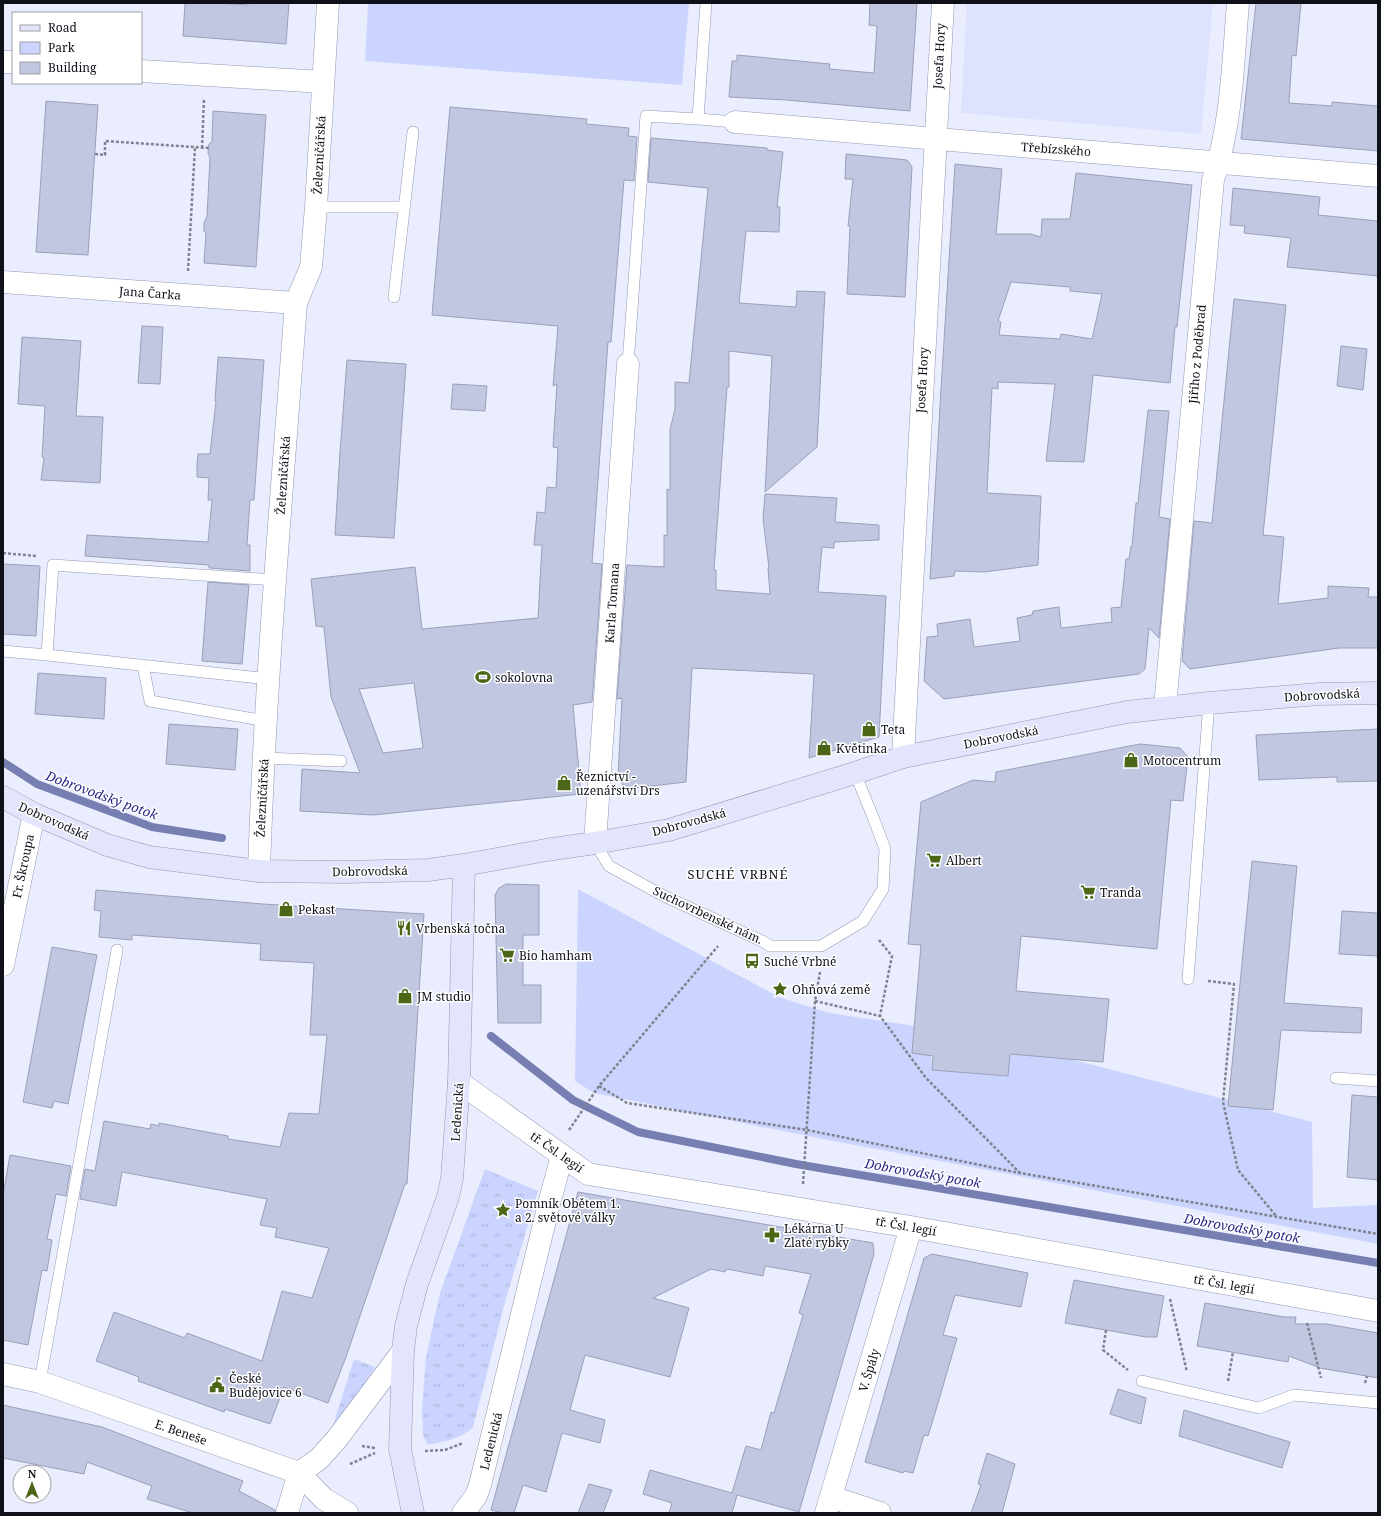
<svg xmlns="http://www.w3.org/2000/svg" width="1381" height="1516" font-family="'Noto Serif',serif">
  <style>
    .built { fill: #dde3fe }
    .grass { fill: url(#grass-tufts) }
    .park { fill: #cbd4ff }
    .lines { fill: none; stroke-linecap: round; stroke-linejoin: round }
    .stream { stroke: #777fb2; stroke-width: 8 }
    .building { fill: #c1c6e1; stroke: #9ba0ba; fill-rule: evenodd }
    .lane-casing { stroke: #9398b1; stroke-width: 12 }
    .street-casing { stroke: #9398b1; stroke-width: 23 }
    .secondary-casing { stroke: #9398b1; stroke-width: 23 }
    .path { stroke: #80838f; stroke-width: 2.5; stroke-dasharray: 3 2; stroke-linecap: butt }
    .lane { stroke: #fff; stroke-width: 11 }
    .street { stroke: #fff; stroke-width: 22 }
    .secondary { stroke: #e2e5fb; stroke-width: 22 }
    .labels { text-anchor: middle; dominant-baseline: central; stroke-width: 3; stroke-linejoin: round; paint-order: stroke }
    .street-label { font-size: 12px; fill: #0f1119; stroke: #fff }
    .poi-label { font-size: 12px; fill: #0f1119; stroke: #fff; text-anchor: start }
    .water-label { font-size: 13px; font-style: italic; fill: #292584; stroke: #fff }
    .neighbourhood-label { font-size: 13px; letter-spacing: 1px; fill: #0f1119; stroke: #fff }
  </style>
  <defs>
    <pattern id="grass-tufts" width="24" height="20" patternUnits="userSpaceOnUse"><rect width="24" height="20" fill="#cbd4ff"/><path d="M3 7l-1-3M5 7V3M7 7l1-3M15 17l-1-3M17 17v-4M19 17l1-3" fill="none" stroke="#adb5da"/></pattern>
  </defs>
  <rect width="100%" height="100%" fill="#eaedfd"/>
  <path class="built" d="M967,3h246l-12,131 -240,-21z"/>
  <path class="grass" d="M485,1169l53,22 -33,111 -32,125c-7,9 -35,18 -46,17l-4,-9 -1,-26 4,-52 14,-64z
    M354,1359l21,8c-12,21 -25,42 -42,58z"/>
  <path class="park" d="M368,3h321l-7,82 -317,-24z
    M578,889l201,108 50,16 86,13 16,30 1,14 76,6 2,-22 60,5 242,63 1,86 65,-3v39l-560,-106 -224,-45 -19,-12z"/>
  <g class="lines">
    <path class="stream" d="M3,762l34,22 115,43 70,11
      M491,1036l82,64 65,32 158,32 582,99"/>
  </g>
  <path class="building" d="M185,3h33l30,2v-2h41l-3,41 -103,-8z
    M870,3h47l-7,108 -124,-11 -57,-3 3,-36h5v-6l93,9 -1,5 45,4 3,-47 -8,-1z
    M1256,3h45l-5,53 -4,-1 -3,48 43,3v-4l46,4v45l-137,-12z
    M46,101l52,4 -10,150 -52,-3z
    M450,107l137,12 -1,5 43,4 -1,8 9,1 -3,44 -10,-1 -13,162h-3l-16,221 10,1 -10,138 -19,3 8,89 -208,21 -73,-4 2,-42 58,4 -29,-76 -7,-70 -8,-1 -5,-47 104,-12 7,62 116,-11 4,-73h-8l3,-33 8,1 2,-26 9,1 2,-40 -5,-1 4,-63 -4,2 5,-60 -126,-11zM414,683l9,65 -40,5 -24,-64z
    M213,111l53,4 -10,152 -52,-4 2,-30 -2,-2v-8l3,-7 3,-58 -2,-5 1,-9 3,-2z
    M651,138l116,10v2l16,2 -6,55h3l-1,25 -33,-1 -7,72 57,4 1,-16 28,1 -8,155 -52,45 7,-136 -43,-5v36h-2l-13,183h2v20l54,4 -2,-26h1l-6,-50 2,-24 72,4 -2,24 44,3v15l-45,2v6l-12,-1 -4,45 68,4 -7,141 -70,21 5,-84 -122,-6 -6,114 -52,6 -11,-3 -5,-8 4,-79 -5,1 10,-134 37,2v-32l3,1v-47l3,1v-60l5,-21v-27l14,1 19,-195 -60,-6z
    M846,154l61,6 5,7 -7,130 -58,-3 3,-68h-2l5,-47h-8z
    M955,164l47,5 -6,65h34l11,3 1,-18h28l6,-46 116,12 -15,142h-2l-5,56 -77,-8 -9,87 -38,-1 9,-77 -57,-2v7l-6,-1 -5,105 54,3 -3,69 -54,7 -29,-1 -1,5 -24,3 11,-190zM1011,282l59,5v4l32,3 -10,45 -31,-5 -1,5 -61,-4 2,-13 -3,-1z
    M1233,188l87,9 -2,18 60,6v55l-91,-9 4,-29 -47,-5 1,-7 -15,-1z
    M1234,299l52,6 -23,230 21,2 -6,67 50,-6v-12l41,2 -1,9h10v51h-39l-149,21 -8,-8 12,-140 18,2z
    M142,326l21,1 -3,57 -22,-1z
    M22,337l59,4 -5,75 27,1 -3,66 -59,-3 3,-22 -2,-1 3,-51 -27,-2z
    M1341,346l26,3 -4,41 -26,-4z
    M218,357l46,3 -10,140h-4l-3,45h3v26l-41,-3v-3l-124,-9 2,-21 121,7 4,-42h-4l1,-22 -12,-1v-13l1,-10h12l6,-53h-1z
    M347,360l59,4 -12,174 -59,-3 5,-83z
    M453,384l34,2 -2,25 -34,-2z
    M1148,410l21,1 -10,106 11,2 -11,119 -10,-10 -4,41 -6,5 -195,25 -20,-18 3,-44 11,-1 -1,-12 33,-5 4,28 46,-6 -3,-23 15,-3 1,-4 26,-4 2,21 51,-6 -1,-14 10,-1 5,-48h3l2,-13h1l4,-43h2z
    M3,564l37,2 -4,70 -33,-2z
    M208,582l41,3 -7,79 -40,-3z
    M38,673l68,5 -2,41 -69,-5z
    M169,724l69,5 -3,41 -69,-6z
    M1378,729v52l-41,1v-5l-78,3 -3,-45z
    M1140,744l40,4 8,9 -5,44 -12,-1 -14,149 -136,-13 -5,55 93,8 -6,63 -93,-8 -2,22 -76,-6 1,-14 -21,-3 9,-108 -13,-1 13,-142 52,-22 22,2 1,-10z
    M1252,861l45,5 -13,137 78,5 -1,25 -80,-3 -8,80 -45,-4z
    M506,884l33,1v50h-16v50h18v38h-43l-3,-128 4,-7z
    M96,890l167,14 161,10 -17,270h-2l-59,173 -18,46 -44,-16 -14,37 -45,-15 -1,3 -86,-31 1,-4 -43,-16 18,-49 71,26 2,-5 75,28 20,-70 30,7 17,-50 -54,-11 2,-9 -17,-3 7,-26 -145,-27 -6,34 -36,-7 5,-30 10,2 9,-50 46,8 1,-5 8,2v-3l69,13v3l52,8 9,-34 30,1 8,-79h-17l4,-72 -54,-3 1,-16 -129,-9v5l-33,-3 2,-26 -7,-1z
    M1342,911l36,2v43l-39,-2z
    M52,947l45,8 -29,149 -14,-3 -2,7 -29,-6z
    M1352,1095l26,2v83l-31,-3z
    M10,1155l61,11 -5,30 -10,-2 -9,45 5,1 -5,31 -5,-1 -14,75 -25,-5v-145z
    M578,1192l295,51 1,11 -75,258 -62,-17 -5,18h-63l3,-10 -29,-9 7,-24 82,23 14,-47 15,4 10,-38 3,1 29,-98 -4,-2 12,-39 -46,-8 -2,10 -36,-7 -2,3 -14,-3 -58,29 36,10 -19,69 -85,-22 -15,55 35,10 -5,23 -38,-10 -16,59 -23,-7 -9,28h-11l-12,-3z
    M932,1254l96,19 -7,34 -66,-12 -12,40 14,3 -19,65 -10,33 -4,-1 -11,38 -9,-2 -1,2 -38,-11 59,-204z
    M1074,1280l90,16 -7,41h-11l-81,-14z
    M1205,1303l79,14h12l-1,7h32l51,9v45l-58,-10 -31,-12 -1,6 -91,-16z
    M1118,1389l28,9 -5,26 -31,-10z
    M3,1405l99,22 141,54 -4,10 36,19v3h-82l-46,-14 5,-13 -65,-24 -3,12 -81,-16z
    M1184,1410l106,32 -8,26 -103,-32z
    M987,1453l28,11 -13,49h-31l10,-28 -3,-1z
    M589,1484l23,6 -9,23h-25z"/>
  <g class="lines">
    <g class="lane-casing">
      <path id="lane" d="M706,3l-8,116 37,3
        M316,207h88
        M394,297l19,-165
        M628,364l18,-248 52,3
        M3,651l44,4
        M143,665l7,36 116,20
        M269,679l-222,-24 6,-90 222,15
        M264,758l77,3
        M595,843l14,23 55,30 98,45 8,5h51l42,-25 20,-32 2,-40 -12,-32 -18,-44
        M1188,979l21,-276
        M1336,1078l42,3
        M1142,1381l117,27 35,-13 84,8
        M40,1382l77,-432"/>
    </g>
    <g class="street-casing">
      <path id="street" d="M3,62h10
        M141,71l182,11
        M735,122l643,54
        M3,282l293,21
        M1165,707l48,-527c19,-57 20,-118 25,-177
        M903,757l40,-754
        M595,843l33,-479
        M259,871c6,-190 23,-379 37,-568l15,-36 5,-60 12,-204
        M3,965l31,-151
        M459,1082l129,92 323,53 467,84
        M3,1374l37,8 259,91 25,26 23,14
        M299,1473l20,-14 17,-19 67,-89
        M831,1497l49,16
        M287,1513l12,-40
        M463,1513l13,-17 4,-11 70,-285 12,-44
        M826,1513l85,-286"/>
    </g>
    <g class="secondary-casing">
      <path id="secondary" d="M3,797l31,17 73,31 42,12 110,14 86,1 83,-2 36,-5 82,-15 49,-7 74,-13 186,-57 48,-16 224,-45 82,-9 110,-9 59,-1
        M413,1513l-13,-64 3,-98 3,-25 11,-42 31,-87 4,-19 7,-96 5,-217"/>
    </g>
    <path class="path" d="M202,148l2,-49
      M95,154l10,1v-14l104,7
      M188,271l7,-124
      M3,553l33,3
      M879,940l13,16 -12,60
      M1208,981l26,3 -11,118 15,68 39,47
      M815,1001l65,15 46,62 94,95
      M599,1086l28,17 180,27 213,43 358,61
      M569,1130l30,-44 119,-140
      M803,1184l12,-183 5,-29
      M1170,1299l17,73
      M1307,1323l14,55
      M1106,1330l-3,20 25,20
      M1228,1381l5,-29
      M1365,1383l2,-7
      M362,1446l13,2
      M425,1451l20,-1 18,-7
      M350,1464l25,-11"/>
    <use href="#lane" class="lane"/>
    <use href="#street" class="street"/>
    <use href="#secondary" class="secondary"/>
  </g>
  <defs>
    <g id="stadium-bare" transform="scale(1.2)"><path d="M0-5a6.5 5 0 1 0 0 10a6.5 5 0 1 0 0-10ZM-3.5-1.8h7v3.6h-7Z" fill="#4c6617" stroke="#fff" stroke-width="2.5" paint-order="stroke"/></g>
    <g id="shop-bare" transform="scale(1.2)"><path d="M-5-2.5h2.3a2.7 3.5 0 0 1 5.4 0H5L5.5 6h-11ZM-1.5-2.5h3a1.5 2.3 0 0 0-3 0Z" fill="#4c6617" stroke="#fff" stroke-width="2.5" paint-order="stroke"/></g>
    <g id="supermarket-bare" transform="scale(1.2)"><path d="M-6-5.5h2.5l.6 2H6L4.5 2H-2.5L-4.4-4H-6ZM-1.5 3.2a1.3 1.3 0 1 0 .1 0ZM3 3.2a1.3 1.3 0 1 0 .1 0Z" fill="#4c6617" stroke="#fff" stroke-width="2.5" paint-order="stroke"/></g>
    <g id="restaurant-bare" transform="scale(1.2)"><path d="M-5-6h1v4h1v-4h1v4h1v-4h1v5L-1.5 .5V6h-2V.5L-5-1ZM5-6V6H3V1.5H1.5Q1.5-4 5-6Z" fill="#4c6617" stroke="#fff" stroke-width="2.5" paint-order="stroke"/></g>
    <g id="bus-bare" transform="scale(1.2)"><path d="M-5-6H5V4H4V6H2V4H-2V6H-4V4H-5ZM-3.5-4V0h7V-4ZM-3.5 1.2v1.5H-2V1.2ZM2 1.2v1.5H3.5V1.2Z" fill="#4c6617" stroke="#fff" stroke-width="2.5" paint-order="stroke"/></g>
    <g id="sight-bare" transform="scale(1.2)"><path d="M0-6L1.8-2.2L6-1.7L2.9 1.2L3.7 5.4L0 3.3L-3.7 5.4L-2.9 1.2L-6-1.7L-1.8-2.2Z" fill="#4c6617" stroke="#fff" stroke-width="2.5" paint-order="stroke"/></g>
    <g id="pharmacy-bare" transform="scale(1.2)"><path d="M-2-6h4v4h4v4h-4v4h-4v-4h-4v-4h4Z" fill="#4c6617" stroke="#fff" stroke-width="2.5" paint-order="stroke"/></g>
    <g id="civic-bare" transform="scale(1.2)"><path d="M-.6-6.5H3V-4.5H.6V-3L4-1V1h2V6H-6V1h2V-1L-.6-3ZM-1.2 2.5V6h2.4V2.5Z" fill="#4c6617" stroke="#fff" stroke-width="2.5" paint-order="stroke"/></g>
  </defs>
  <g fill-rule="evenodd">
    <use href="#stadium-bare" x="483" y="677"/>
    <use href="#shop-bare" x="869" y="729"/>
    <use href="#shop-bare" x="824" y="748"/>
    <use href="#shop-bare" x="1131" y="760"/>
    <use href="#shop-bare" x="564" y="783"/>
    <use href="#supermarket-bare" x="934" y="860"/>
    <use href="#supermarket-bare" x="1088" y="892"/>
    <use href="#shop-bare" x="286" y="909"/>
    <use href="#restaurant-bare" x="404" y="928"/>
    <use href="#supermarket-bare" x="507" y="955"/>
    <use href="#bus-bare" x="752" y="961"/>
    <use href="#sight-bare" x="780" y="989"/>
    <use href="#shop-bare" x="405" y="996"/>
    <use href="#sight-bare" x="503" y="1210"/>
    <use href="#pharmacy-bare" x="772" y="1235"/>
    <use href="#civic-bare" x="217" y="1385"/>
  </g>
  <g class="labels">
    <g class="street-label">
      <text transform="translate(939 56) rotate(-87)">Josefa Hory</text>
      <text transform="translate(1056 149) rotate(4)">Třebízského</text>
      <text transform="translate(319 155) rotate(-87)">Železničářská</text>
      <text transform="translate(150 293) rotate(4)">Jana Čarka</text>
      <text transform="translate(1197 354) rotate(-85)">Jiřího z Poděbrad</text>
      <text transform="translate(922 380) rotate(-87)">Josefa Hory</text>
      <text transform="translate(283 475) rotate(-86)">Železničářská</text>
      <text transform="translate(612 603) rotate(-86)">Karla Tomana</text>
      <text transform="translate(1322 695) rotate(-3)">Dobrovodská</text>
      <text transform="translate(1001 737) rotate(-11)">Dobrovodská</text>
      <text transform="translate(262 798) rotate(-87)">Železničářská</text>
      <text transform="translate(54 821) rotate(24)">Dobrovodská</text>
      <text transform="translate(689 822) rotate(-15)">Dobrovodská</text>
      <text transform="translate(23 866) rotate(-78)">Fr. Škroupa</text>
      <text transform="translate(370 871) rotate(-1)">Dobrovodská</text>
      <text transform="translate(708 915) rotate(25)">Suchovrbenské nám.</text>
      <text transform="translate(457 1112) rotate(-86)">Ledenická</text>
      <text transform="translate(557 1152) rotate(35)">tř. Čsl. legií</text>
      <text transform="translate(906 1226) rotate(10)">tř. Čsl. legií</text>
      <text transform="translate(1224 1284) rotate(10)">tř. Čsl. legií</text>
      <text transform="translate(869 1370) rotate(-73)">V. Špály</text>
      <text transform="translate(181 1432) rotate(19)">E. Beneše</text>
      <text transform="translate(491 1441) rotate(-76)">Ledenická</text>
    </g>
    <g class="poi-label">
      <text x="495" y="677">sokolovna</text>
      <text x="881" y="729">Teta</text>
      <text x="836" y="748">Květinka</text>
      <text x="1143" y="760">Motocentrum</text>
      <text x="576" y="776">Řeznictví -<tspan x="576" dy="14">uzenářství Drs</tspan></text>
      <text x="946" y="860">Albert</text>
      <text x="1100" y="892">Tranda</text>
      <text x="298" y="909">Pekast</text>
      <text x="416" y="928">Vrbenská točna</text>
      <text x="519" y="955">Bio hamham</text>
      <text x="764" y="961">Suché Vrbné</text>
      <text x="792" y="989">Ohňová země</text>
      <text x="417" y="996">JM studio</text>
      <text x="515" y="1203">Pomník Obětem 1.<tspan x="515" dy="14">a 2. světové války</tspan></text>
      <text x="784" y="1228">Lékárna U<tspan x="784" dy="14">Zlaté rybky</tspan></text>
      <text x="229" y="1378">České<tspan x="229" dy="14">Budějovice 6</tspan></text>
    </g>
    <g class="water-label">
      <text transform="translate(102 795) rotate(20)">Dobrovodský potok</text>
      <text transform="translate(923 1173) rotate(10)">Dobrovodský potok</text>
      <text transform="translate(1242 1228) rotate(10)">Dobrovodský potok</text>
    </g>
    <g class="neighbourhood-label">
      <text x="738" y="874">SUCHÉ VRBNÉ</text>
    </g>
  </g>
  <rect width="1381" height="1516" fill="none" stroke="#0f1119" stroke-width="8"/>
  <rect x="12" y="12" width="130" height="72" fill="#ffffff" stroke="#9fa0a3"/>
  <rect x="20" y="25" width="20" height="6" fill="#e2e5fb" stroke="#9fa0a3"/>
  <text x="48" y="32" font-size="12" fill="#0f1119">Road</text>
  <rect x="20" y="42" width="20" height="12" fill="#cbd4ff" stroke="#9fa0a3"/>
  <text x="48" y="52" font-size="12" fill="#0f1119">Park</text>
  <rect x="20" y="62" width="20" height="12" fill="#c1c6e1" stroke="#9fa0a3"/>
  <text x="48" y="72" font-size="12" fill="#0f1119">Building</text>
  <g transform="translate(32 1484)"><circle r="19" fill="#ffffff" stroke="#9fa0a3"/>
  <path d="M0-3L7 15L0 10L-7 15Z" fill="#4c6617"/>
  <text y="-6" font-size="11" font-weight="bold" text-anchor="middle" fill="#0f1119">N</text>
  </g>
</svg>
